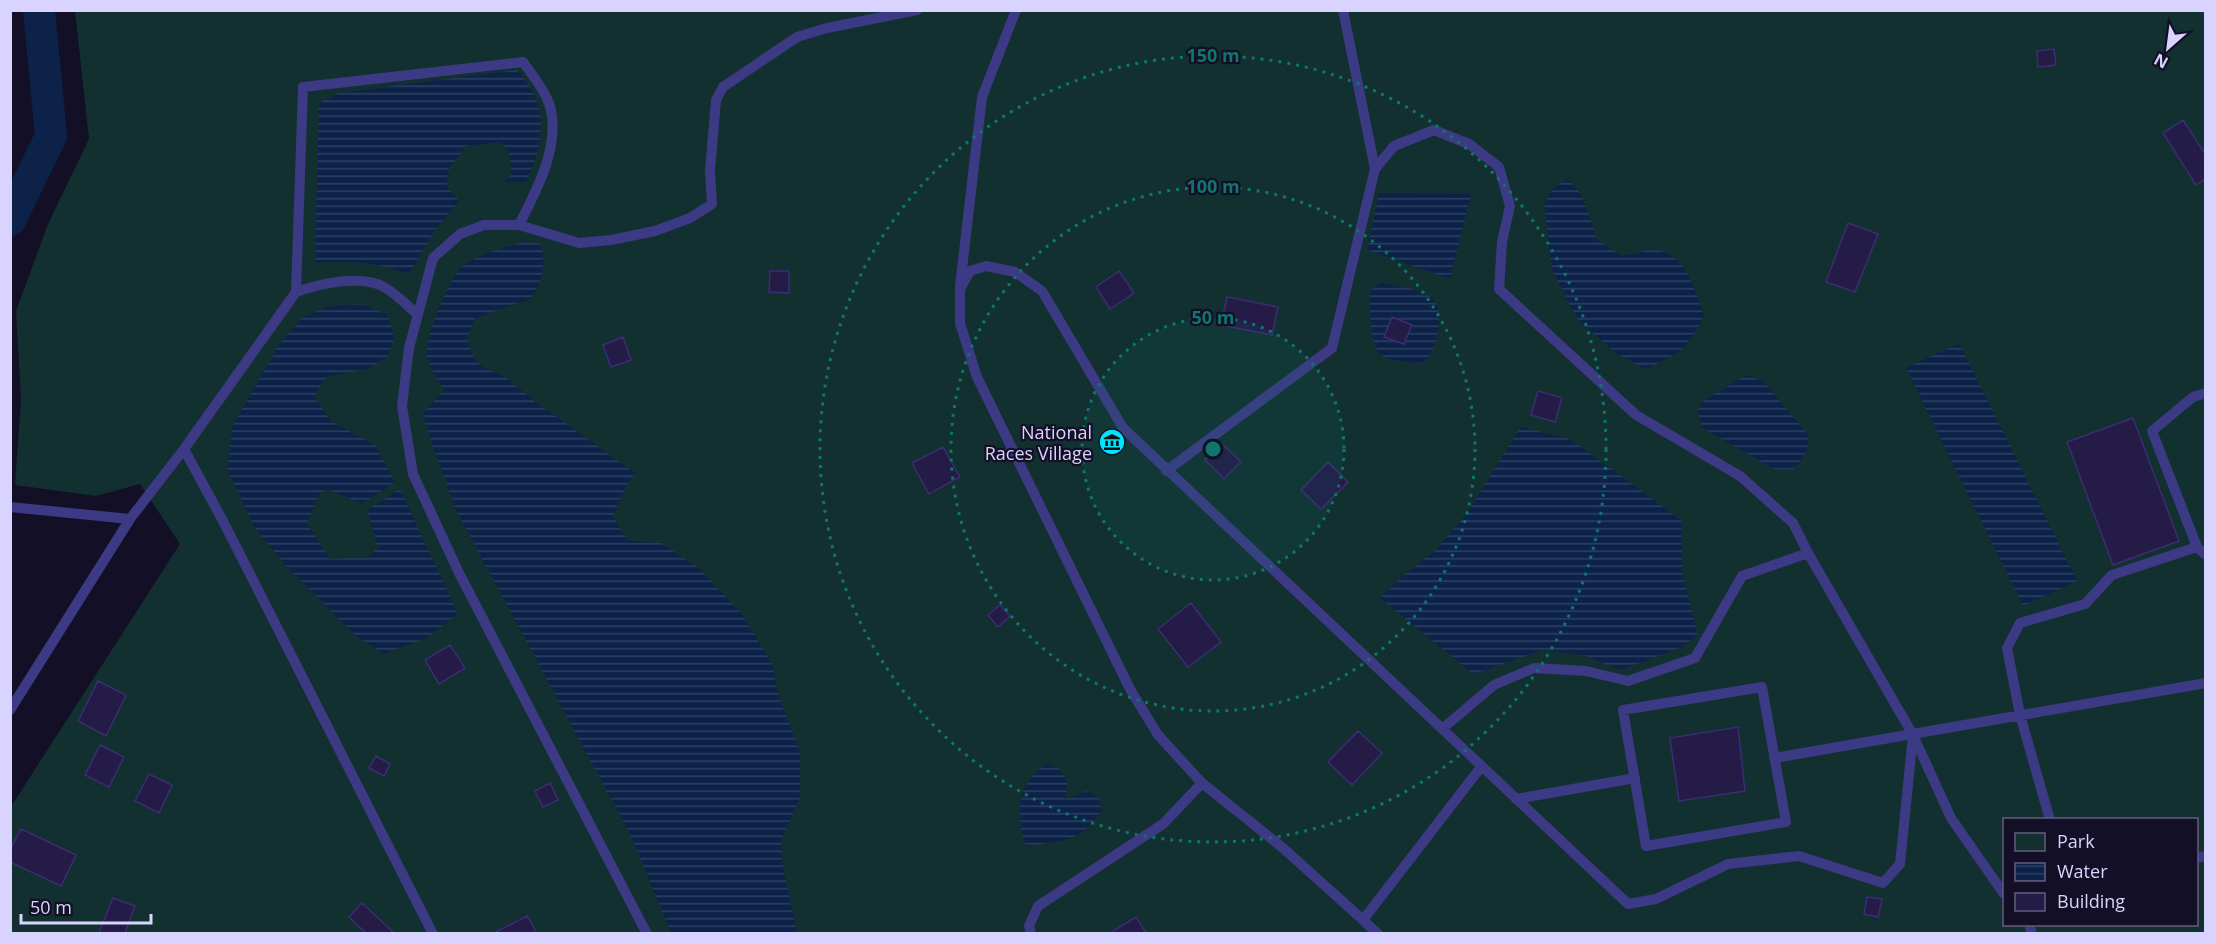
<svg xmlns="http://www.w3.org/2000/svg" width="2216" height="944" font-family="'Open Sans',sans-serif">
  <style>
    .park { fill: #12302f; fill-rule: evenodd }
    .water { fill: url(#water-rules) }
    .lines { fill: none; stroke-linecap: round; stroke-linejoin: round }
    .river { stroke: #0c2248; stroke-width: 32 }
    .building { fill: #241b47; stroke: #3b2d73; stroke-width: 1.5 }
    .lane { stroke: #3d3a85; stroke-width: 10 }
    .ring { fill: none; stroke: #0f766e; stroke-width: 3; stroke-dasharray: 3 6 }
    .labels { text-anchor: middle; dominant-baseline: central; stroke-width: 4.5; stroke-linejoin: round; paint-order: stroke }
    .poi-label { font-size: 18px; fill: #d9d4ff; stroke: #130f26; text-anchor: end }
    .centre { fill: #0f766e; stroke: #130f26; stroke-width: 3 }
    .ring-label { font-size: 18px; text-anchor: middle; font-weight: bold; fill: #0f766e; stroke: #130f26; stroke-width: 4.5; stroke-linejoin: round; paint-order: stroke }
  </style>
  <defs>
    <pattern id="water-rules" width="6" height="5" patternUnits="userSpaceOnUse" patternTransform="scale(1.5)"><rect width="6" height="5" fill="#0c2248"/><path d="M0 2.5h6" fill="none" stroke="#2f4163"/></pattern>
  </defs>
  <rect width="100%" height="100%" fill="#130f26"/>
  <path class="park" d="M75,11h2130v922h-2194l-1,-125 170,-264 -40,-60 -44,12 -81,-11 6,-85 -5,-89 32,-87 41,-85zM2004,820h192v104h-192z"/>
  <path class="water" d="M517,70c33,35 28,71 9,112h-23l9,-8 -3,-23 -9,-9 -34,4 -18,24 -1,17 12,14 -24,29 -26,44c-35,-12 -57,-14 -94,-11l4,-160 20,-10z
    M1567,179c18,14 23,40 30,61l26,16c9,-2 19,-5 28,-6 34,-1 43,40 53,65 -15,33 -26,40 -59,54l-28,-15 -39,-34 -26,-50 -8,-66 9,-16z
    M1379,193l92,1 -21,85 -83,-29z
    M523,242l18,2c5,22 1,36 -10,55l-56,19 -8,21 5,15 10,13 23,10 32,26 98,70 -9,13 -13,30 14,24 34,3 39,26 42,45 30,50 7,34 21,53v47l-19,42 2,28 14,65h-126l-39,-95 -177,-330 -33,-94 22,-23c-5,-10 -14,-23 -17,-34 -3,-18 20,-73 32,-87 15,-16 44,-21 64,-28z
    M1380,283c17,3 40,5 53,16 12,10 4,55 -9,63 -5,3 -12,1 -18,0 -8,-1 -19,-2 -26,-8 -9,-9 -12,-50 -10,-63z
    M361,304l27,11 6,22 -5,19 -19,12 -44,9 -12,20 17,24 44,24 20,37 -33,22 -34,-15 -9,5 -12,29 23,36 38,-2 10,-9 -11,-38 33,-21 58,125 -31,24 -44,16 -28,-19 -67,-67 -33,-40 -28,-59 6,-44 47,-82 23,-26 24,-10z
    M1959,343l118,238 -54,25 -117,-238z
    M1747,375l16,6 45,54 -1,16 -13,18h-20l-72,-41 -4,-15 3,-11z
    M1521,427l51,13 109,80 1,52 16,63 -16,12 -61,23 -35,-14 -43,-6 -70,24 -93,-76 26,-25 29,-22 32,-38z
    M1046,764l14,5 7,12 -1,18 20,-8 13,7 3,13c-24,33 -38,29 -76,35 -12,-34 -9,-60 20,-82z"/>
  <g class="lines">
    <path class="river" d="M10,220l41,-84 -12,-126"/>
  </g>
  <path class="building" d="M2054,49l2,16 -18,2 -1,-16z
    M2183,120l22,34v25l-9,6 -33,-52z
    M1848,223l30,11 -23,58 -29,-10z
    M770,271h19v22l-20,-1z
    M1119,271l15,22 -24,16 -14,-22z
    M1227,297l51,10 -6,28 -51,-10z
    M1392,317l20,8 -8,19 -20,-7z
    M623,337l8,23 -20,7 -8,-22z
    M1538,391l24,7 -7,24 -24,-7z
    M2133,418l46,123 -66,24 -46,-123z
    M1221,443l20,19 -17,17 -19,-19z
    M943,447l17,30 -31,17 -17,-31z
    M1328,462l20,20 -27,27 -20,-19z
    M1191,603l30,39 -33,25 -30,-38z
    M1000,605l10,11 -12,11 -10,-12z
    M450,645l15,23 -26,16 -14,-24z
    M98,681l28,14 -20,41 -28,-15z
    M1738,727l7,64 -66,10 -9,-63z
    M1358,731l24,22 -30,32 -24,-23z
    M100,745l24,12 -15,30 -24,-12z
    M376,756l14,8 -6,12 -15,-8z
    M149,774l23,11 -13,28 -24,-12z
    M550,783l8,17 -15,7 -8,-16z
    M21,829l55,26 -15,31 -51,-24v-12z
    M1867,897l15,2 -4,18 -14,-3z
    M113,898l22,8 -10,27h-26z
    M362,903l32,30h-28l-17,-16z
    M527,916l10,17h-43z
    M1136,917l10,16h-36z"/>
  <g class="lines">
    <path class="lane" d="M1343,10l32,159
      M960,286l22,-189 34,-87
      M296,292c23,-8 66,-18 88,-5 12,7 23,18 33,27
      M1166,471l166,-123 43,-179 19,-23 40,-16 35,14 30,23 11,39 -8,36 -3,47 137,126 104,61 53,47 15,30 105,182 38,83 53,76
      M10,507l120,12
      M2197,547l-45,-116 41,-34 13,-4
      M1762,687l24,135 -140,24 -23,-136z
      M10,710l120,-191 54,-70
      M1442,729l52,-44 40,-17 52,3 42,10 67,-23 47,-82 66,-23
      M1774,758l432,-75
      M1481,767l-118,153 -80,-72 -81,-65 -44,-48 -28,-46 -153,-312 -17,-54v-34l10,-18 16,-5 29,6 27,19 81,137 505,476 28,-5 72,-35 71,-8 84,27 17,-19 13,-129
      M1516,799l119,-21
      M2050,820l-30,-105 -13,-67 13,-25 65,-19 27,-29 85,-28 9,8
      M2196,858l10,-2
      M1363,920l15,14
      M2029,924l3,10
      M433,934l-209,-411 -40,-74 112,-157 7,-205 220,-25c10,14 24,31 28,48 8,40 -15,81 -32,115
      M647,934l-188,-361 -46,-99 -11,-68 7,-58 24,-90 27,-24 24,-9h35l60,18 32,-3 44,-9 35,-13 22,-14 -2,-33 6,-71 7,-13 74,-50 30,-9 90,-18
      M1031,934l-2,-8 9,-20 125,-82 39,-41"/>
  </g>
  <circle cx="1213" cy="449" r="131" fill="#0f766e" fill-opacity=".12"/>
  <g class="ring">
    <circle cx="1213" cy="449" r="131"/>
    <circle cx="1213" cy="449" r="262"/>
    <circle cx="1213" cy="449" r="393"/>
  </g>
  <defs>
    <g id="museum-disc" transform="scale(1.35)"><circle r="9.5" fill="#00e5ff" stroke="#130f26"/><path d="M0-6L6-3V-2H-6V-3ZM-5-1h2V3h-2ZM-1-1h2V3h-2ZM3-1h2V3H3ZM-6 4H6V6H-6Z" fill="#111"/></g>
  </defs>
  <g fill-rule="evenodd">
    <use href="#museum-disc" x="1112" y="442"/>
  </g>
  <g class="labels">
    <g class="poi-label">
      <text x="1092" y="432">National<tspan x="1092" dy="21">Races Village</tspan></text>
    </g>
  </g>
  <circle cx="1213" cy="449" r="9" class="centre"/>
  <g class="ring-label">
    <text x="1213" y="62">150 m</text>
    <text x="1213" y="193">100 m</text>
    <text x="1213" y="324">50 m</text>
  </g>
  <rect width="2216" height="944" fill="none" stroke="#d9d4ff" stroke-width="24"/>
  <rect x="2003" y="818" width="195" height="108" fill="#130f26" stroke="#625e7d" stroke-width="1.5"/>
  <rect x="2015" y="833" width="30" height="18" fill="#12302f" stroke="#625e7d" stroke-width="1.5"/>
  <text x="2057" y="848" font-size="18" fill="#d9d4ff">Park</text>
  <rect x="2015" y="863" width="30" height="18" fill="url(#water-rules)" stroke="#625e7d" stroke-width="1.5"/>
  <text x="2057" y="878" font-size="18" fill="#d9d4ff">Water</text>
  <rect x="2015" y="893" width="30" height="18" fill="#241b47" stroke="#625e7d" stroke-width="1.5"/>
  <text x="2057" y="908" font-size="18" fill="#d9d4ff">Building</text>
  <g transform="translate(2168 48) rotate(208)" stroke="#130f26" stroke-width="4.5" paint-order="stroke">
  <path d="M0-4.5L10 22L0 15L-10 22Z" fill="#d9d4ff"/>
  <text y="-9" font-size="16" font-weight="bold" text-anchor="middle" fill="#d9d4ff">N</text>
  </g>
  <path d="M21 914v9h130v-9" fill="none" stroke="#d9d4ff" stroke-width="3"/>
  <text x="30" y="914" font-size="18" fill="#d9d4ff" stroke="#130f26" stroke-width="4.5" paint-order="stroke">50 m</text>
</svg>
